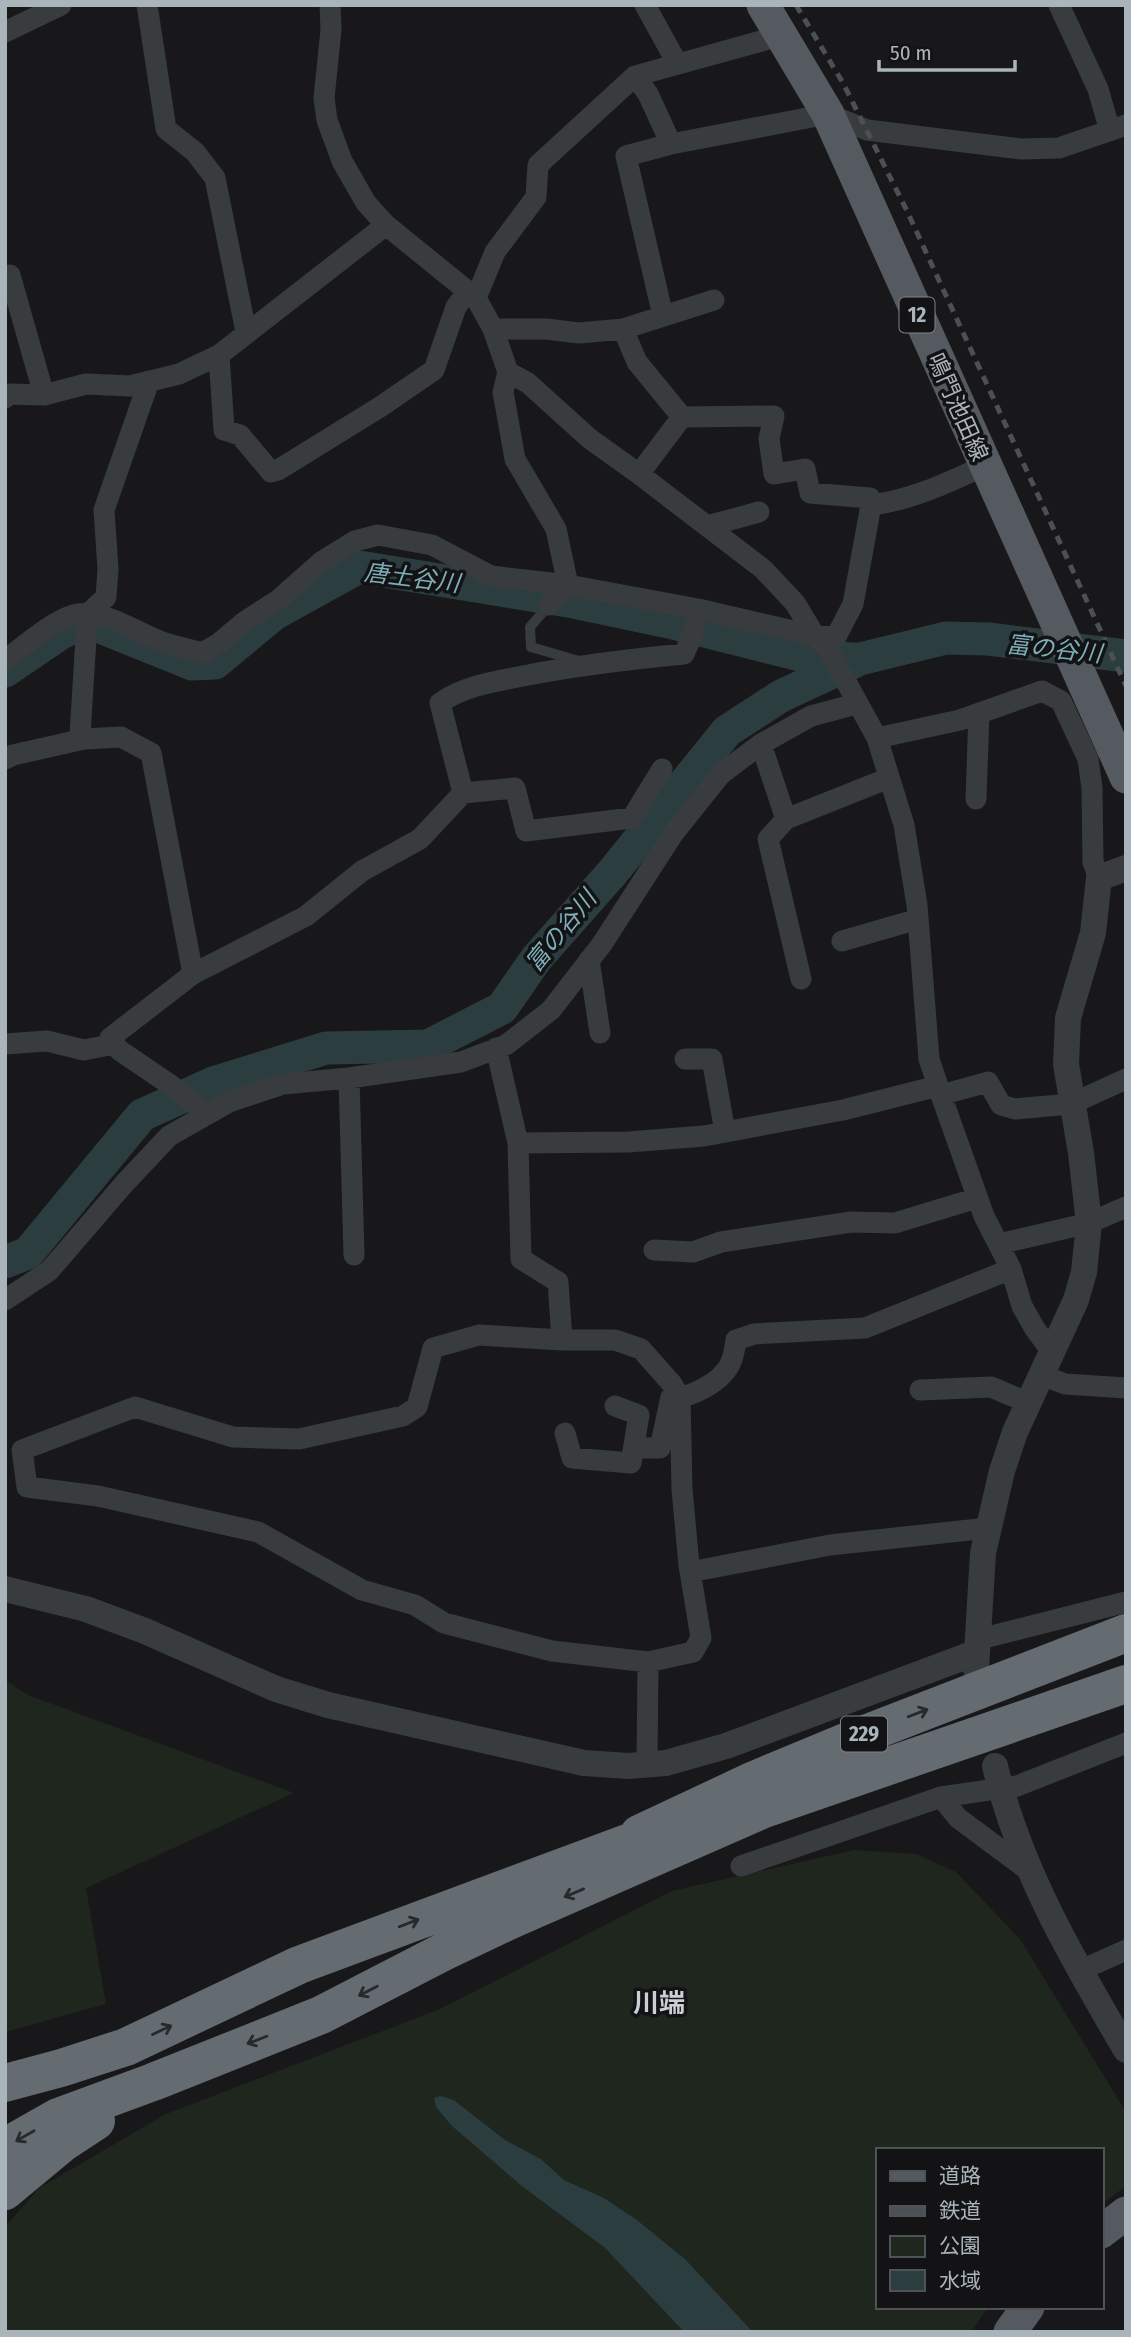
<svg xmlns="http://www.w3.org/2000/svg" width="1131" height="2337" font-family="'Fira Sans Condensed','Noto Sans JP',sans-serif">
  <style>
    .green { fill: #1f261d }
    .water { fill: #2c3d3f }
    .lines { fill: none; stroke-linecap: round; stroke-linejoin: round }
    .river { stroke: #2c3d3f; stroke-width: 33 }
    .service { stroke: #383c3f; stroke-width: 10 }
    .minor { stroke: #383c3f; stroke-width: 21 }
    .tertiary { stroke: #383c3f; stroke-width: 26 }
    .primary { stroke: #545a5f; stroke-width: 33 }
    .motorway { stroke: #646b71; stroke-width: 38 }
    .rail { stroke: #4b5055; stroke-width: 5; stroke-dasharray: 9 7; stroke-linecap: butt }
    .oneway { stroke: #27292c }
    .labels { text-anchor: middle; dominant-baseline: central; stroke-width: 7; stroke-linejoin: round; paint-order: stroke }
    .shield { fill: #131315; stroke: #7c8489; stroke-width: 2 }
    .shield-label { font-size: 21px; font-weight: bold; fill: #a9b4bb }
    .street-label { font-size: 23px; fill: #a9b4bb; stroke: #131315 }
    .water-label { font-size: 24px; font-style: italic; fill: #7eafb8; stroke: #131315 }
    .quarter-label { font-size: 26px; font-weight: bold; fill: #cad1d6; stroke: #131315 }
  </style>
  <rect width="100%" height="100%" fill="#18181a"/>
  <path class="green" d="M5,1680l23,15 266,98 -208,95 20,116 -101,28z
    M854,1850l62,4 40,18 64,67 106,173v74l-25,19v-55h-224v157h111l-17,25h-218l-68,-73 -48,-39 -33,-22 -40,-18 -23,-21 -36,-19 -51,-40 -13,-4 82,91 82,61 79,84h-679v-105l34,-39 127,-74 274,-105 232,-118z"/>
  <path class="water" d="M441,2096l13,4 51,40 36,19 23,21 40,18 33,22 48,39 68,73h-69l-79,-84 -82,-61 -71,-61 -16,-19 -2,-9z"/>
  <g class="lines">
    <path class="river" d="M5,671l56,-38 17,-8 22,2 92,37 23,-1 59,-49 85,-47 215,35 95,20 139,35 46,2
      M5,1262l23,-9 114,-138 71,-32 113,-35 102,-2 74,-38 34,-49 76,-86 115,-142 54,-35 79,-37 86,-21 42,1 138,17"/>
    <path class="service" d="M549,605l-19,22 1,20 48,14"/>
    <path class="minor" d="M147,5l19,124 29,23 20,26 31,154
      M330,5l1,25 -7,68 3,22 15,41 24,42 20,22 90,73 17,31 15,43 20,11 62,56 49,35 124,95 32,34 20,33 13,13 49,89 27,87 13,80 12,154 12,36 43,121 27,53 11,37 13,23 17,23
      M645,5l32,58
      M1059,5l39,84 12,42
      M5,32l56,-27
      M635,76l13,18 23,50 157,-30 39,16 154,19 38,-1 67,-23
      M5,276l5,-1 34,120
      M476,298l19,-46 41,-55 2,-32 97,-89 148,-41
      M663,316l-37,-160 45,-12
      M493,329h53l33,4 44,-4 91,-29
      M623,329l14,33 45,55 -43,57
      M219,355l5,75 16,5 31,37 7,-2 102,-63 54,-37 22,-63 11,-15
      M508,372l-5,20 12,67 41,70 12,56
      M149,381l-45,129 4,59 -2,28 -18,17 -1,8 -7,113 4,4 37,-2 30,16 42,221
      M5,398l4,-4 35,1 42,-11 44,2 49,-12 40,-19 167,-130
      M682,417l92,-1 -5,23 5,35 31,-5 5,24 60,5 1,7
      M707,526l52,-14
      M549,605l19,-20
      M5,660c18,-13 47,-39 68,-45 30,-8 65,19 92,28 12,4 24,6 37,10l16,-9 26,-22 34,-22 43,-38 34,-21 23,-6 54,10 59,31 77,9 130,24 117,27 21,1 17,-33 18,-99c41,-5 76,-22 113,-39
      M877,738l83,-18 82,-29 19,10 27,58 4,29 1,74 6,16
      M761,744l25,75
      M5,759l8,-4 71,-16
      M463,793l52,-5 11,43 106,-13 30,-49
      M976,799l3,-86
      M842,941l76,-22
      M589,960l11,73
      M801,979l-33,-140 18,-20 103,-41
      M5,1044l42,-3 37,9 30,-6
      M496,1048l22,95 3,116 37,23 4,58
      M685,1059h27l13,73
      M349,1078l5,177
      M941,1095l47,-13 13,23 14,4 56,-5 55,-25
      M207,1114l-35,-28 -53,-36 -9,-12 83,-64 113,-58 56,-45 58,-32 43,-46 -23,-90c25,-18 58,-22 88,-28 52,-10 104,-16 156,-21l9,-20 5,-25
      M518,1143l110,-1 76,-6 139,-26 95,-24
      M999,1244l90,-21 37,-16
      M654,1250l39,2 28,-10 130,-20 44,1 82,-25
      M5,1300l44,-29 75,-87 45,-48 60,-34 54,-18 66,-6 112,-16 45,-17 45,-35 51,-66 71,-110 48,-60 40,-30 50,-28 45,-12
      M479,1335l83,5h53l26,9 31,35 8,14 2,91 7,76 12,73 -8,14 -45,10 -96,-11 -108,-28 -29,-18 -53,-15 -104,-58 -160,-36 -71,-9 -5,-37 113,-43 98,30 66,2 104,-23 14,-9 16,-59z
      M1042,1375l23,9 61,4
      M920,1390l71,-3 38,16
      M565,1433l7,25 59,5 8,-48 -24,-9
      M634,1448h26l11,-51c20,2 52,-16 60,-35 3,-7 4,-15 5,-22l18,-6 111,-6 146,-59
      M690,1572l140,-27 158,-17
      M976,1640l150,-38
      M647,1765l1,-103
      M941,1797l76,-11 109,-43
      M741,1866l200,-69 17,21 74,55
      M1079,1971l47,-21"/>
    <path class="tertiary" d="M5,1589l81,20 59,22 131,58 52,16 256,58 44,3 38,-3 60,-17 249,-93
      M976,1669l7,-116 19,-82 13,-39 61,-132 8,-28 5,-49 -8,-70 -15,-89 2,-46 25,-85 6,-55 27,-10
      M995,1766c24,102 78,194 131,284"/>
    <path class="primary" d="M763,5l65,109 298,663
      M1101,2232l25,-19
      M1010,2332l18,-25"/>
    <path class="motorway" d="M639,1834l115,-54 106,-44 266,-103
      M5,2083l56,-15 65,-21 173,-82 366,-136
      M5,2147l53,-30 95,-35 168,-67 122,-63 72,-34 249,-109 362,-125
      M5,2191l59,-49 32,-21"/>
    <path class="rail" d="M796,5l47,78 64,128 219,475"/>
  </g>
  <defs><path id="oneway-shaft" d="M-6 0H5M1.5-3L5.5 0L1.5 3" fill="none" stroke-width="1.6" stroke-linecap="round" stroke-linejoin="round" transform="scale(1.75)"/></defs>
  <g class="oneway">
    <use href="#oneway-shaft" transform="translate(918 1713) rotate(-21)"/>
    <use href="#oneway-shaft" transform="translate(574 1893) rotate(157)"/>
    <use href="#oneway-shaft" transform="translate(409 1923) rotate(-21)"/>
    <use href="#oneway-shaft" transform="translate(368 1991) rotate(153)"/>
    <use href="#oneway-shaft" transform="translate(162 2030) rotate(-25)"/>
    <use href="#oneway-shaft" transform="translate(257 2040) rotate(159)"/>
    <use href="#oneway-shaft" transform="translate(25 2136) rotate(150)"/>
  </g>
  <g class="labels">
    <g class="shield">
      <rect x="899.5" y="297.5" width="35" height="35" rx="5"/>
      <rect x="841" y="1716.5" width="46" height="35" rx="5"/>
    </g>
    <g class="shield-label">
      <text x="917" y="315">12</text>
      <text x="864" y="1734">229</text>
    </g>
    <g class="street-label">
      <text transform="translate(958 407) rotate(66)">鳴門池田線</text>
    </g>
    <g class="water-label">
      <text transform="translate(412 578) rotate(7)">唐土谷川</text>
      <text transform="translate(1054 649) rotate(6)">富の谷川</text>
      <text transform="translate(561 931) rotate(-51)">富の谷川</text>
    </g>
    <g class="quarter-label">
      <text x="659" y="2003">川端</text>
    </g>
  </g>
  <rect width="1131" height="2337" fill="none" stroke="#a9b4bb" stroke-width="14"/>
  <rect x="876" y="2148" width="228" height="161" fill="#131315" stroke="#4f5357" stroke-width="2"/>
  <rect x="890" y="2171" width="35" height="10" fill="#545a5f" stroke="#4f5357" stroke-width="2"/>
  <text x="939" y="2183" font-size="21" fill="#a9b4bb">道路</text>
  <rect x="890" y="2206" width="35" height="10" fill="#4b5055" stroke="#4f5357" stroke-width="2"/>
  <text x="939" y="2218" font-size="21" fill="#a9b4bb">鉄道</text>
  <rect x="890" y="2236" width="35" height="21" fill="#1f261d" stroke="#4f5357" stroke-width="2"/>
  <text x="939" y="2253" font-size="21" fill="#a9b4bb">公園</text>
  <rect x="890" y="2270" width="35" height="21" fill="#2c3d3f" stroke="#4f5357" stroke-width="2"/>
  <text x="939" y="2288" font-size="21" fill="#a9b4bb">水域</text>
  <path d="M879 60v10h136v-10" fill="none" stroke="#a9b4bb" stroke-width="3.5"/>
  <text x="890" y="60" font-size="21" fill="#a9b4bb" stroke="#131315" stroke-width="5" paint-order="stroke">50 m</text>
</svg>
